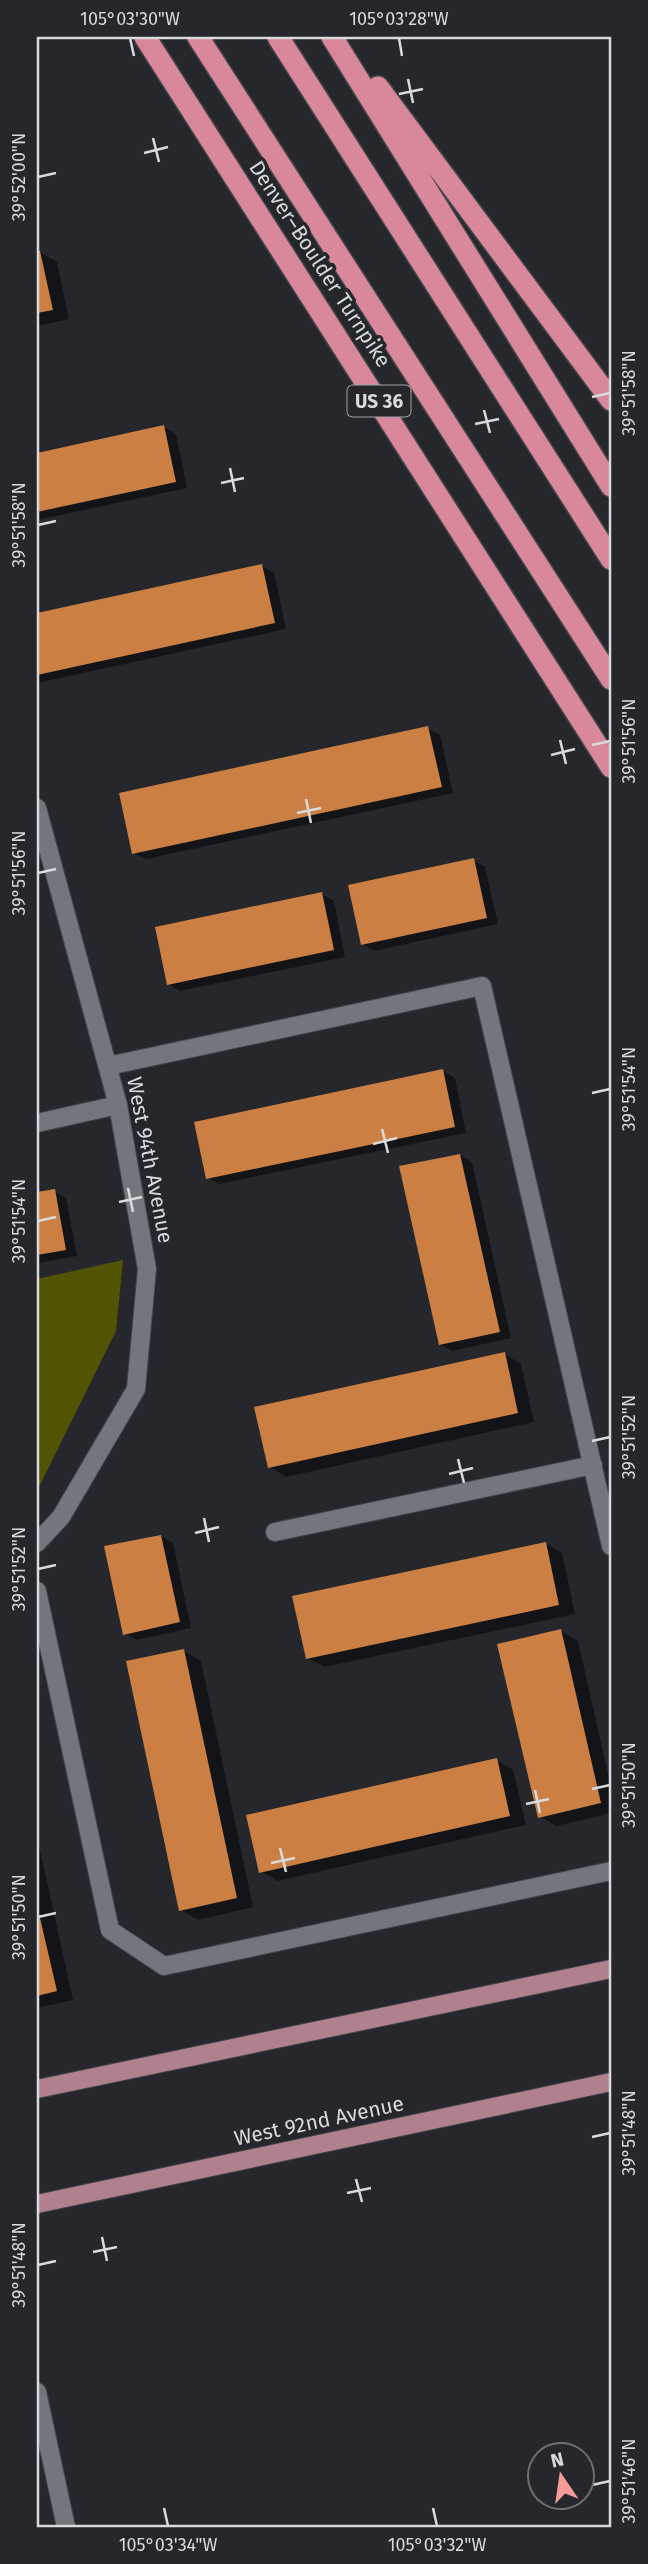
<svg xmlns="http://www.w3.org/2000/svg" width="648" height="2564" font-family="'Fira Sans',sans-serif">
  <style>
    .green { fill: #535304 }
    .shadow { fill: #0007 }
    .building { fill: #cc7f42 }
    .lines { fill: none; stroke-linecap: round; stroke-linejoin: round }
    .lane-casing { stroke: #444549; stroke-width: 20 }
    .street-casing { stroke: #444549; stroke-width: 20 }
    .primary-casing { stroke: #444549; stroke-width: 20 }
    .highway-casing { stroke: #444549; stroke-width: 24 }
    .lane { stroke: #74767d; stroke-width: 18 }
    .street { stroke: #74767d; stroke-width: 18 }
    .primary { stroke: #b1808e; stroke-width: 18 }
    .highway { stroke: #d9879a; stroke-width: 21 }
    .ticks { fill: none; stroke: #d9dade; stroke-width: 2.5 }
    .labels { text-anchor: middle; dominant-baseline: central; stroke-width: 7; stroke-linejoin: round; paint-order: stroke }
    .shield { fill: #25272d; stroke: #a3a4a9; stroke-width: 2 }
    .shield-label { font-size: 19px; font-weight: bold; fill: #d9dade }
    .street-label { font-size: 21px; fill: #d9dade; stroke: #25272d }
    .neatline { fill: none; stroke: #d9dade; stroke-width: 2.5 }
    .ticks-label { font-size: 18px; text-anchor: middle; fill: #d9dade }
  </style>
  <rect width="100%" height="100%" fill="#25272d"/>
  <path class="green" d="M123,1260l-7,71 -79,160v-212z"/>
  <path class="shadow" d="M40,252l17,10 12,57 -32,7v-73z
    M164,427l12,7 11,54 -150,32v-66z
    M262,566l12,7 12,56 -249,54v-68z
    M428,728l12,7 13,58 -307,66 -12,-6z
    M473,860l12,7 13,57 -124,27 -12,-7z
    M322,894l12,7 11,56 -165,34 -12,-7z
    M443,1071l12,7 11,55 -247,51 -12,-7z
    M460,1155l12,7 39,176 -59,13 -12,-7z
    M54,1191l12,7 11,58 -40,7v-69z
    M505,1354l16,10 13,58 -248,55 -16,-10z
    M161,1536l12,7 18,85 -54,12 -12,-6z
    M545,1543l17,10 13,61 -251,53 -17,-9z
    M561,1631l17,10 33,146v26l-55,13 -16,-10z
    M184,1651l17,10 52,246 -55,13 -17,-10z
    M496,1760l17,10 13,55 -249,56 -16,-10z
    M37,1836l36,164 -36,8z"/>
  <path class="building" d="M37,251h3l13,59 -16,3z
    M164,425l12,57 -139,30v-59z
    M262,564l13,59 -238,52v-62z
    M428,726l14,61 -310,67 -13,-61z
    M474,858l13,60 -126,27 -13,-60z
    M322,892l12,58 -167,35 -12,-58z
    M443,1069l12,58 -249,52 -12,-57z
    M460,1154l40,178 -61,13 -40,-179z
    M55,1189l11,61 -29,5v-63z
    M505,1352l13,61 -250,55 -14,-61z
    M161,1535l19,87 -57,13 -19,-89z
    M546,1542l13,63 -253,54 -14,-63z
    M561,1629l40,174 -63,15 -41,-174z
    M184,1649l53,249 -58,13 -53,-250z
    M497,1758l13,58 -251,57 -13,-58z
    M37,1905l20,86 -20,5z"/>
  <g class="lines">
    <g class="lane-casing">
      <path id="lane" d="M108,1066l374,-80 129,560
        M37,1123l81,-18
        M275,1532l318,-67
        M37,1591l73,339 54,36 447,-95"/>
    </g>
    <g class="street-casing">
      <path id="street" d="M37,808l81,297 29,164 -11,120 -75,128 -24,26
        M37,2392l29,135"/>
    </g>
    <g class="primary-casing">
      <path id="primary" d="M37,2089l574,-120
        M37,2204l574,-122"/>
    </g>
    <g class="highway-casing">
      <path id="highway" d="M145,37l466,730
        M198,37l413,642
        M278,37l333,522
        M332,37l279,449
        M378,87l233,313"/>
    </g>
    <use href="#lane" class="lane"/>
    <use href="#street" class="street"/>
    <use href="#primary" class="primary"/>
    <use href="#highway" class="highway"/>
  </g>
  <path class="ticks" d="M130,38l4,18M399,38l3,18M408,79l5,24M399,94l24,-5M153,138l6,24M144,153l24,-6M38,177l18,-4M592,397l18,-4M484,410l6,23M475,424l24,-5M230,468l5,24M221,483l23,-5M38,525l18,-4M560,740l6,24M592,745l18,-4M551,755l24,-6M306,799l5,24M297,813l24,-5M38,873l18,-4M592,1093l18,-4M382,1129l6,24M373,1144l24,-6M128,1188l5,24M119,1202l23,-5M38,1221l18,-4M592,1441l18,-4M458,1459l6,24M449,1474l24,-6M204,1518l5,24M195,1533l24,-6M38,1569l18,-4M592,1789l18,-4M535,1790l5,23M526,1804l23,-5M280,1848l6,24M271,1863l24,-5M38,1917l18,-4M592,2137l18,-4M356,2179l6,23M347,2193l24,-5M102,2237l5,24M93,2252l24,-5M38,2265l18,-4M592,2485l18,-4M164,2508l4,18M433,2508l4,18"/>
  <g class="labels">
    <rect class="shield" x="347.5" y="385.5" width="63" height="31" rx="5"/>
    <g class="shield-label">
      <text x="379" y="401">US 36</text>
    </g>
    <g class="street-label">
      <text transform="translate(320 264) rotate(57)">Denver–Boulder Turnpike</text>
      <text transform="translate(150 1160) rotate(79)">West 94th Avenue</text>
      <text transform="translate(319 2121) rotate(-12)">West 92nd Avenue</text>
    </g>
  </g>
  <rect width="648" height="2564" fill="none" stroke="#25272d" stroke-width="77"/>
  <g transform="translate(561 2476) rotate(347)"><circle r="33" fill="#25272d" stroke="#6d6f74" stroke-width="2"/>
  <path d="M0-5L12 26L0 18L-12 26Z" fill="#f59b98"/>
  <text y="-10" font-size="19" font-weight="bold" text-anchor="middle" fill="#d9dade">N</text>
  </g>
  <rect x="38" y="38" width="572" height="2488" class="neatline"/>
  <g class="ticks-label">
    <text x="130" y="25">105°03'30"W</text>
    <text x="399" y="25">105°03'28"W</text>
    <text transform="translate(19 177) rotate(-90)" y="6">39°52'00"N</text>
    <text transform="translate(629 393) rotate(-90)" y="6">39°51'58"N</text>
    <text transform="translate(19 525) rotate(-90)" y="6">39°51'58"N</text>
    <text transform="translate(629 741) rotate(-90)" y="6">39°51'56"N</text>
    <text transform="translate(19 873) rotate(-90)" y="6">39°51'56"N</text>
    <text transform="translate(629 1089) rotate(-90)" y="6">39°51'54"N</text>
    <text transform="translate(19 1221) rotate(-90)" y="6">39°51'54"N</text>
    <text transform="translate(629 1437) rotate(-90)" y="6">39°51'52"N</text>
    <text transform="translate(19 1569) rotate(-90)" y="6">39°51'52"N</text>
    <text transform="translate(629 1785) rotate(-90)" y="6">39°51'50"N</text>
    <text transform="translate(19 1917) rotate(-90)" y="6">39°51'50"N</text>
    <text transform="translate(629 2133) rotate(-90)" y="6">39°51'48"N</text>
    <text transform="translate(19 2265) rotate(-90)" y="6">39°51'48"N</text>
    <text transform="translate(629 2481) rotate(-90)" y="6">39°51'46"N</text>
    <text x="168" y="2551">105°03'34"W</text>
    <text x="437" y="2551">105°03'32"W</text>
  </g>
</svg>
